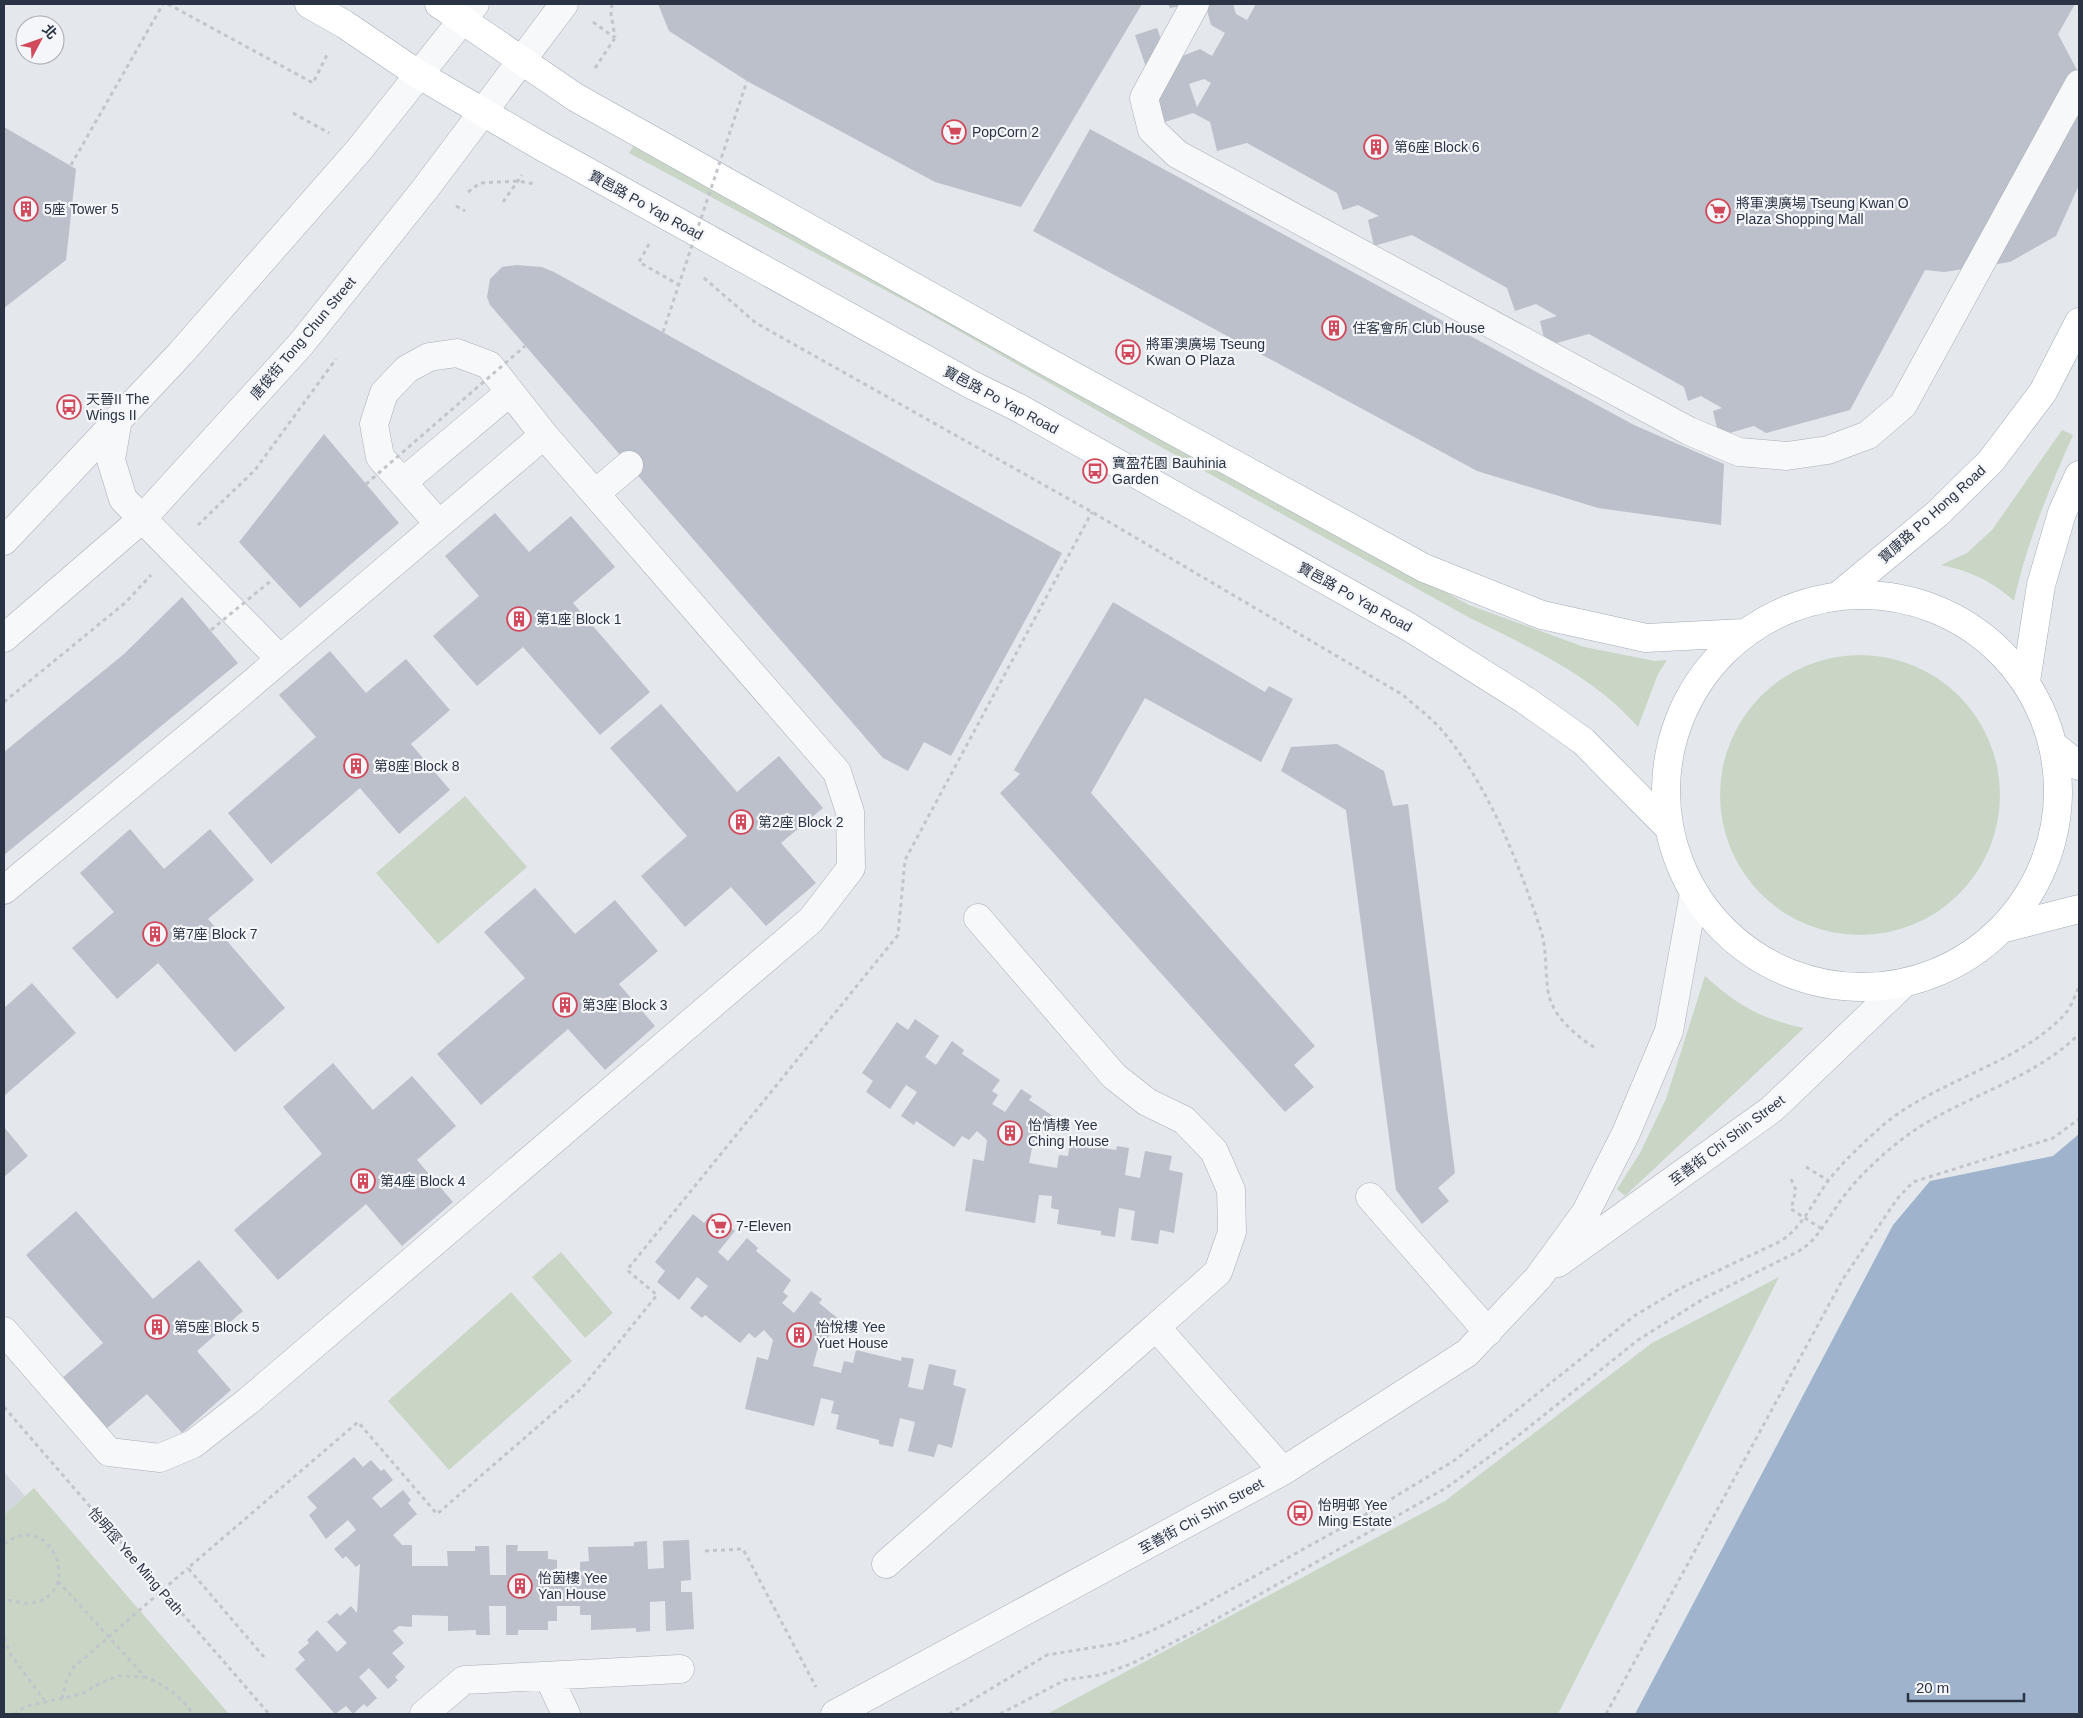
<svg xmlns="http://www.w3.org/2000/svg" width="2083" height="1718" font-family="Helvetica,'Noto Sans TC',sans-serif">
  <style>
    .built { fill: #d2d6de }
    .green { fill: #c9d6c5 }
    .water { fill: #9fb4cc }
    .building { fill: #bbc0ca; fill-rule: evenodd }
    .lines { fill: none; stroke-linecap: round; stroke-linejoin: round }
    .minor-casing { stroke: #a9aeb7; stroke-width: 29 }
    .major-casing { stroke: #a3abb8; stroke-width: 29 }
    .path { stroke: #c2c5cb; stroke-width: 3; stroke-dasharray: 4 4; stroke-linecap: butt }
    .minor { stroke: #f7f8fa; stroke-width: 28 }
    .major { stroke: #fff; stroke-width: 28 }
    .path-bridge { stroke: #c2c5cb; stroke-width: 3; stroke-dasharray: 4 4; stroke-linecap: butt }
    .labels { text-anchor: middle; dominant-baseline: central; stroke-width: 4.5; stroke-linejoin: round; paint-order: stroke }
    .poi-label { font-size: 14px; fill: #2b3445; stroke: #f4f6f9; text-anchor: start }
    .street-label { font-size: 14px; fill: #2b3445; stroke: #f4f6f9 }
  </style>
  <rect width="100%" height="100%" fill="#e4e7ec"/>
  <path class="built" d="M4,1472l21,24 -21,19z"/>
  <path class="green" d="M635,144l834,461 115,42 71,14 12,-1 -9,14 -20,53c-44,-51 -109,-80 -168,-109l-318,-176 -228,-131 -295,-158z
    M2062,430l11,5c-24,54 -46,107 -59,166 -22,-20 -44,-30 -73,-36l26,-12 25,-23z
    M1720 795a140 140 0 1 1 280 0a140 140 0 1 1-280 0Z
    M465,796l62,71 -89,77 -62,-71z
    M1705,976c32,29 56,43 99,52l-179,168 -8,-7 23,-36 26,-54z
    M561,1252l52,61 -28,25 -53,-61z
    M1779,1277l-221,437h-511l398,-213 207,-158z
    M511,1292l61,69 -123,109 -61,-69z
    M34,1488l195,226h-225v-199z"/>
  <path class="water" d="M2079,1134v580h-444l258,-489 37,-44 123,-25z"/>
  <path class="building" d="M658,4h484l-121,203 -86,-25 -188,-101 -78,-50z
    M1168,4h17v1l-15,3z
    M1185,4h48l3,10 11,6 9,-16h819l-17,30 21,40v111l-23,51 -46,26 -66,10 -19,-2 -75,140 -84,23 -12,-7 -35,10 -6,-25 9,-3 -21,-12 -13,5 -4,-14 -95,-53 -43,12 -6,-25 17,-5 -21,-12 -21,7 -8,-23 -95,-53 -38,11 -6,-26 11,-4 -21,-11 -15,5 -6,-17 -90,-50 -30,8 -7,-29 -17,-9 -28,9 -30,-87 22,-7 5,14 18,15 20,-8 12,7 13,-23 -14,-8 -4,-15zM1204,79l7,4 -14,24 -8,-23z
    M4,127l72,42 -10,91 -62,48z
    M1090,129l544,296 90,39 -3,61 -123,-17 -121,-37 -444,-240z
    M516,265l26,2 12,5 508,281 -111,203 -27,-14 -16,29 -25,-13 -393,-453 -3,-8 3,-18 12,-12z
    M324,434l75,89 -99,85 -61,-66z
    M495,513l34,39 42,-36 44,51 -42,36 77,89 -50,43 -77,-88 -46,39 -44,-50 46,-40 -34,-40z
    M182,597l56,66 -234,192v-103l120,-98z
    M1113,602l152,90 4,-6 24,13 -32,63 -116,-64 -54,95 224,253 -21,19 20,22 -29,25 -285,-319 20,-19 -6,-4z
    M330,651l36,42 40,-34 44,51 -39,34 39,46 -51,44 -39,-46 -89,76 -43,-51 88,-76 -37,-42z
    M661,704l76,88 42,-36 44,52 -42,35 35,40 -50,43 -35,-39 -46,40 -44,-51 46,-40 -77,-88z
    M1337,744l47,27 9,35 15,-2 47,369 -17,15 11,13 -27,23 -26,-34 -50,-380 -65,-39 10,-24z
    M130,829l34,40 46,-40 44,51 -46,39 77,89 -50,44 -77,-89 -41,36 -45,-51 42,-36 -34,-39z
    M535,888l40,46 40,-34 43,51 -39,33 36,42 -50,44 -37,-41 -87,76 -44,-51 88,-76 -41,-46z
    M32,983l44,50 -72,63v-88z
    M915,1019l24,17 -14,21 11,8 16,-24 12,9 -2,4 38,26 -8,11 6,4 -6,9 13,8 16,-23 11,7 -3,4 24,16 -21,32 -3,15 28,5 2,-13 9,1 2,-13 46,7 1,-4 12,2 -4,27 15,3 5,-27 27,5 -3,14 14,3 -9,60 -14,-3 -2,14 -27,-4 4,-29 -16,-3 -4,29 -14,-2v-4l-44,-7 2,-14 -8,-2 1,-12 -13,-1 -4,28 -70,-12 8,-52 11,2 3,-21 -10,-9 -8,9 -7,-4 -8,11 -38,-26 -2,4 -13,-9 16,-24 -11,-7 -16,24 -24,-17 7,-11 -11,-8 35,-51 11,8z
    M333,1063l40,47 39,-34 44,50 -39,34 36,42 -51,44 -36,-42 -88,76 -44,-50 88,-76 -39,-47z
    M4,1127l24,29 -24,21z
    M76,1211l77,88 46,-39 44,51 -46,40 34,39 -49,43 -35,-39 -42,36 -44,-51 42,-36 -77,-88z
    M712,1213l23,18 -17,21 10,9 19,-23 11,10 -2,3 35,29 -8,12 5,4 -6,7 12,10 17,-22 11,8 -3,4 22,18 -24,30 -4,15 28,7 3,-12 9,2 3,-13 45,11 1,-4 12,2 -6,28 15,3 6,-26 27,6 -3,15 13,4 -14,59 -14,-4 -4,13 -26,-6 7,-29 -15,-4 -7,29 -14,-3v-4l-43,-11 3,-14 -8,-2 3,-12 -13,-3 -7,28 -69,-17 12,-52 11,3 5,-20 -9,-10 -9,8 -6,-5 -9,10 -35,-28 -3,3 -12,-10 18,-22 -11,-9 -18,23 -22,-18 8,-11 -10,-9 38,-48 11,9z
    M354,1457l9,10 8,-7 10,11 3,-2 9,11 -21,18 9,10 22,-18 8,10 -3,3 9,11 -24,21 9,10h10v21h36l-1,-15h28v-5h14l1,29h16v-30h12l-1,6h31v8l9,1v12h23v-10l9,-1 -1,-14 46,-1v-4l13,-1 1,28 16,-1 -1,-27 26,-1 2,40 -10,1v11h11l2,37 -28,2 -1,-30 -15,1v29l-14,1v-4l-45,2v-15h-11v-9h-23v15h-9v9h-30v5h-12v-29h-17l1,29h-14v-5l-28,1v-15l-36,-1v12l-13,-1 -6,5 11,12 -12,10 13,14 -10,10 3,3 -10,9 -19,-21 -10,9 18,21 -10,9 -3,-3 -11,10 -7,-8 -11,8 -40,-45 10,-9 -7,-8 11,-9 -2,-3 10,-10 20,22 10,-9 -20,-21 10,-9 3,3 11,-10 6,7 3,-49 -4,3 -10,-11 -3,3 -9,-10 22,-19 -8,-10 -22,19 -17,-24 8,-7 -10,-11z"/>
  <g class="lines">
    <g class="minor-casing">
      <path id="minor" d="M1195,4l-51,94 8,32 25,24 512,277 50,21 48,4 41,-6 40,-15 35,-30 176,-321
        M118,419l-7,41 12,39 156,159
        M403,482l107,-90
        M596,493l33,-28
        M4,541l176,-187 179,-204 116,-146
        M4,638l138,-119 159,-175 124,-155 139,-185
        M4,890l205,-170 335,-285
        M978,918l136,158 33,26 37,18 30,31 17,39 1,42 -14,40 -62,55 127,144
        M1370,1197l118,135
        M1558,1263l214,-154 130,-124
        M4,1331l105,121 51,6 33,-14 54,-42 564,-482 40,-52 -1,-56 -13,-40 -293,-337 -55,-70 -32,-12 -28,4 -22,12 -23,24 -10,31 6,33 58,66
        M886,1564l270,-237
        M548,1676l18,38
        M424,1714l40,-34 216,-11
        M835,1714l448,-243 184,-118 71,-75 48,-66 40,-79 43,-102 25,-138"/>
    </g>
    <g class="major-casing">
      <path id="major" d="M309,4l35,20 74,50 123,72 431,239 45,22 392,220 116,73 58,41 86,87
        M439,4l136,93 471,264 378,207 118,47 104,23 98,-5
        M1666 791a196 196 0 1 1 392 0a196 196 0 1 1-392 0Z
        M1839,595l98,-81 54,-53 52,-69 36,-70
        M2026,681l15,-96 21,-72 17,-38
        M2053,745l26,21
        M2005,928l74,-19"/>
    </g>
    <path class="path" d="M168,4l145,79 15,-30
      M612,4l-1,10 4,23
      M593,22l22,16
      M595,68l20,-30
      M293,113l36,20
      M71,165l92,-161
      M468,192l12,-9 38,-2 17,3
      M503,202l19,-27
      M456,206l9,5
      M649,244l-10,18 40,23
      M704,278l52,45 336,189 311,183c12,11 26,21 37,33 47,54 79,135 101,203 6,19 4,40 7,60 4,25 27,44 47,57
      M198,525l57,-55 81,-111
      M4,702l121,-99 26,-28
      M1806,1167l23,14
      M1791,1179l5,11 -5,19 31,20
      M4,1407l265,307
      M4,1544c48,-37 81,52 27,59 -9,1 -18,-3 -27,-3
      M705,1551l38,-2 73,138
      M58,1581l87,96c21,8 35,19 48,37
      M4,1638l7,17 33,45
      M264,1657l-76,-89 170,-146 79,92 144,-125 76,-94 -30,-25 271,-335 7,-75 187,-348
      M62,1699l4,-17 7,-14 115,-100
      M14,1714l13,-8 55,-12 18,-11 19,-7 25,1
      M949,1714l98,-59 73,-12 31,-12 43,-21 176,-98 85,-52 179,-144 47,-28 100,-47c26,-18 32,-42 51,-65 14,-17 32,-34 49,-49 52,-46 137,-62 184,-113 6,-7 10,-18 14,-27
      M1000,1714l65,-34 35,-5 31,-11 68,-35 247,-141 68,-49 124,-99 65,-41 96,-48 11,-8c15,-16 24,-35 38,-52 17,-21 39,-41 61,-57 54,-38 124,-54 170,-100
      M1606,1714l237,-435 54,-80 16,-17 140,-44 26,-19"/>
    <use href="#minor" class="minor"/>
    <use href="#major" class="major"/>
    <path class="path-bridge" d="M663,332l84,-251
      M366,484l159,-138
      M211,630l62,-51"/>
  </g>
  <defs>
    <g id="supermarket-ring" transform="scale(1.25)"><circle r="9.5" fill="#f4f6f9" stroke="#d1495b" stroke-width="1.5"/><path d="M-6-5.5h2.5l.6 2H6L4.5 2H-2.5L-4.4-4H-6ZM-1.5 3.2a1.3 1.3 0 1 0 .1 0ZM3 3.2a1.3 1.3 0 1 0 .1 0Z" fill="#d1495b"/></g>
    <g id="building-ring" transform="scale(1.25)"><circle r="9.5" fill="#f4f6f9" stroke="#d1495b" stroke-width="1.5"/><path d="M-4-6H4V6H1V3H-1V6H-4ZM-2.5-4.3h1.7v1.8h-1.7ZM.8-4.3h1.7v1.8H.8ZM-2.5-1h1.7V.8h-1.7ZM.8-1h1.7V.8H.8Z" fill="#d1495b"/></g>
    <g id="bus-ring" transform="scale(1.25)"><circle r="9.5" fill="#f4f6f9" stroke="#d1495b" stroke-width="1.5"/><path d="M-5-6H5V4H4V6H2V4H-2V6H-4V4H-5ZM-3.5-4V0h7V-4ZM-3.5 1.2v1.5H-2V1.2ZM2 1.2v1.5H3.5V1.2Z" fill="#d1495b"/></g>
  </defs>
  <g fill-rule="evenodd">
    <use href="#supermarket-ring" x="954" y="132"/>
    <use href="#building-ring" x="1376" y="147"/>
    <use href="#building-ring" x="26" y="209"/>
    <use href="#supermarket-ring" x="1718" y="211"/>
    <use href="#building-ring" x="1334" y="328"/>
    <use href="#bus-ring" x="1128" y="352"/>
    <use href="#bus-ring" x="69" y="407"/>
    <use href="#bus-ring" x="1095" y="471"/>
    <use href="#building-ring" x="519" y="619"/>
    <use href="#building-ring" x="356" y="766"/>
    <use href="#building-ring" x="741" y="822"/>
    <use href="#building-ring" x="155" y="934"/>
    <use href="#building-ring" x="565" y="1005"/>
    <use href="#building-ring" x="1010" y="1133"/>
    <use href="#building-ring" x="363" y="1181"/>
    <use href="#supermarket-ring" x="719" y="1226"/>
    <use href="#building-ring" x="157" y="1327"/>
    <use href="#building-ring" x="799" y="1335"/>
    <use href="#bus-ring" x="1300" y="1513"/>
    <use href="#building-ring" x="520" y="1586"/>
  </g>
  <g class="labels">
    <g class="poi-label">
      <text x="972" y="132">PopCorn 2</text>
      <text x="1394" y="147">第6座 Block 6</text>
      <text x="1736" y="203">將軍澳廣場 Tseung Kwan O<tspan x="1736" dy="16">Plaza Shopping Mall</tspan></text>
      <text x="44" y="209">5座 Tower 5</text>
      <text x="1352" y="328">住客會所 Club House</text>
      <text x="1146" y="344">將軍澳廣場 Tseung<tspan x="1146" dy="16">Kwan O Plaza</tspan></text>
      <text x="86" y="399">天晉II The<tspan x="86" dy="16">Wings II</tspan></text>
      <text x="1112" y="463">寶盈花園 Bauhinia<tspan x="1112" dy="16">Garden</tspan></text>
      <text x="536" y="619">第1座 Block 1</text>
      <text x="374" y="766">第8座 Block 8</text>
      <text x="758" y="822">第2座 Block 2</text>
      <text x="172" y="934">第7座 Block 7</text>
      <text x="582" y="1005">第3座 Block 3</text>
      <text x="1028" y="1125">怡情樓 Yee<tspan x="1028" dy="16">Ching House</tspan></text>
      <text x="380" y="1181">第4座 Block 4</text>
      <text x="736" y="1226">7-Eleven</text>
      <text x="174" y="1327">第5座 Block 5</text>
      <text x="816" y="1327">怡悅樓 Yee<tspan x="816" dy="16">Yuet House</tspan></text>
      <text x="1318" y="1505">怡明邨 Yee<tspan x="1318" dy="16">Ming Estate</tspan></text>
      <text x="538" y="1578">怡茵樓 Yee<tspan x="538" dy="16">Yan House</tspan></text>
    </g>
    <g class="street-label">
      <text transform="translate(646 205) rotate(29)">寶邑路 Po Yap Road</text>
      <text transform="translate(303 338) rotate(-50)">唐俊街 Tong Chun Street</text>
      <text transform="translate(1001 400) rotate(28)">寶邑路 Po Yap Road</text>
      <text transform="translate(1932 514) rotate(-42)">寶康路 Po Hong Road</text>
      <text transform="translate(1355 597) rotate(29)">寶邑路 Po Yap Road</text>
      <text transform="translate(1727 1140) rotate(-37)">至善街 Chi Shin Street</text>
      <text transform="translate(1201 1516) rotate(-29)">至善街 Chi Shin Street</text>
      <text transform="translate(136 1561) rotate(49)">怡明徑 Yee Ming Path</text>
    </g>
  </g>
  <rect width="2083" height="1718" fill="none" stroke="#2b3445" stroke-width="10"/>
  <g transform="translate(40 40) rotate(49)"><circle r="24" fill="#f4f6f9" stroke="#a4a8b1"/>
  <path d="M0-4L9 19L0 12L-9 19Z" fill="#d1495b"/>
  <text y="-8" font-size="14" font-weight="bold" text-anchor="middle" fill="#2b3445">北</text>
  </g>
  <path d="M1908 1693v8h116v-8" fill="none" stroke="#2b3445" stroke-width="2.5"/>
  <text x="1916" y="1693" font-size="15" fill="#2b3445" stroke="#f4f6f9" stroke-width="4" paint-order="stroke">20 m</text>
</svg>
